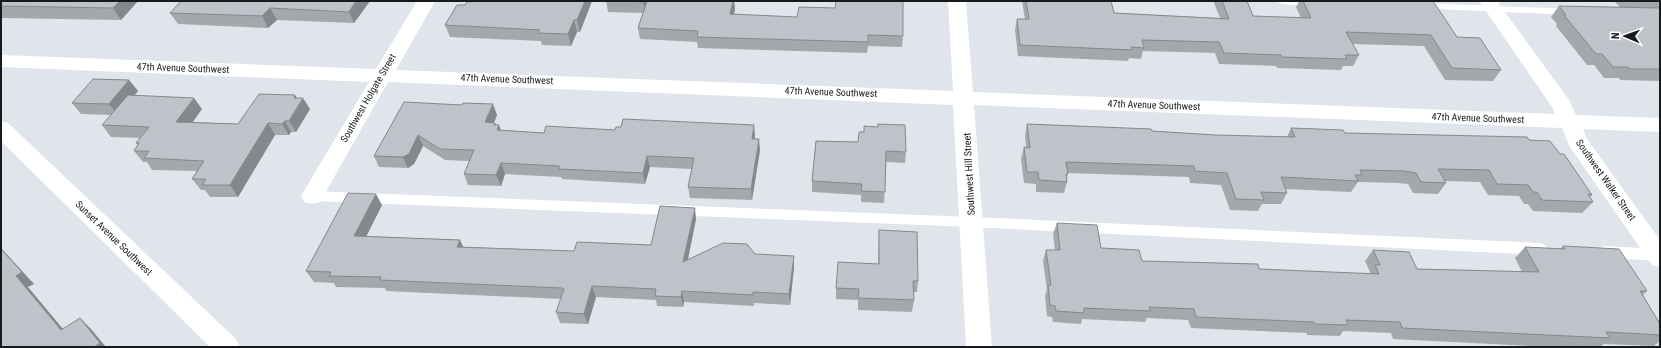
<svg xmlns="http://www.w3.org/2000/svg" width="1661" height="348" font-family="'Roboto Condensed',sans-serif">
  <style>
    .lines { fill: none; stroke-linecap: round; stroke-linejoin: round }
    .lane { fill: #fff; fill-rule: evenodd }
    .street { fill: #fff; fill-rule: evenodd }
    .wall { fill: #a3a8ad }
    .shaded-wall { fill: #84888d }
    .building { fill: #bdc3c9; stroke: #84888d }
    .labels { text-anchor: middle; dominant-baseline: central; stroke-width: 4; stroke-linejoin: round; paint-order: stroke }
    .street-label { font-size: 10px; fill: #17191c; stroke: #fff }
  </style>
  <rect width="100%" height="100%" fill="#dfe5eb"/>
  <g class="lines">
    <path class="lane" d="M1275,1h46v1c-4,5 -42,4 -46,-1z
      M1420,3l152,6 5,3 -5,3 -156,-7 -1,-2z
      M312,191l660,26 568,26 5,2 2,4 -2,4 -5,2 -568,-28 -660,-26 -5,-1 -2,-4 2,-4z
      M1604,246l56,3v12l-56,-3 -5,-2 -2,-4 2,-4z"/>
    <path class="street" d="M417,1h18l-39,69 557,21 -5,-90h18l7,91 582,22 -3,-7 -73,-106h18l72,99 7,15 84,3v14l-77,-3 4,10 73,101v27l-8,-2 -82,-118 -8,-19 -588,-23 18,242h-26l-13,-242 -565,-23 -68,120 -8,2 -8,-2 -3,-6 68,-114 -368,-15v-12l375,14z
      M1,121l7,2 228,216 4,8h-30l-209,-206z"/>
  </g>
  <path class="wall" d="M1,1h137l-17,19 -120,-2z
    M181,1h189l-16,22 -77,-3 -9,8 -90,-4 -8,-11z
    M471,1h121l-12,31h-3l-6,14 -29,-1 -1,-4 -91,-4 -5,-12 20,-20 6,-3z
    M606,1h128l1,8 -1,6 169,21 -1,11 -34,-1 -1,7 -169,-5 -1,-6 -57,-3 -2,-11 5,-15 -35,-1z
    M1022,1h89l3,12 106,5 -6,-15 1,-2h32l6,15 48,2 -5,-11 3,-6h134l24,36 44,33 -8,11 -48,-1 -21,-34 -72,-2 7,11 -6,11h-10l-2,4 -64,-2 -1,-2 -57,-2 -4,-11 -72,-2 -2,8 -12,-1 -1,3 -110,-5 -3,-26 2,-11h8z
    M1614,1h46v80l-40,-1 -1,-2h-15l-10,-13h-7l-31,-39 1,-2 -6,-7 8,-11 61,1z
    M129,80l9,11 -4,4 68,14 -10,13 46,2 59,-26 13,11 -14,23h-5l-2,3h-14l-37,62h-28l-5,-7h-4l-9,-11 5,-8 -45,-1 -5,-8h-4l-9,-11 4,-6 -2,-2 4,-5 -29,-1 -9,-12 9,-10 -30,-1 -9,-11z
    M404,102l93,13 -3,8h1l1,2h3l1,5 44,3 71,-3 140,6 -1,3 6,11 -8,50 -62,-2 -2,-11 4,-18 -42,-2 -5,17 -83,-5 -1,-2 -56,-3 -4,12 -33,-1 -4,-11 5,-13 -24,-1 -22,-14 -9,18 -6,4 -29,-1 -5,-11z
    M1027,124l125,7 63,4 72,2 4,-9 54,5 184,7 31,14 32,41 -2,2 3,5 -11,11 -49,-2 -5,-7h-4l-5,-8 -31,-1 -8,-13 -35,-1 1,2 -8,11 -25,-1 -5,-9 -11,-1 -39,-1 -7,10 -65,-3 1,4 -6,11h-19l-4,7 -28,-1 -9,-25 -31,-2 -1,-6 -121,-4 -1,5v4l-3,11 -28,-1v-8l-12,-1 -3,-24 3,-12h2l-1,-11z
    M816,141l90,11 -1,11 -19,-1 -2,41 -23,-1v-7l-49,-3v-11z
    M382,205l-16,31 94,4 3,7 111,4 77,-6 45,-26 -8,41 67,-6 39,13 -4,38 -36,-2v3l-70,-4 -1,5 -26,-1 -1,-6 -60,-3 -8,27 -28,-1 -4,-11 5,-13 -175,-8 -1,-3 -49,-1 -2,-4 -20,-1 -8,-11z
    M1057,223l44,25 41,13 117,8 110,5 1,-2 -5,-11 8,-11 44,19 105,3 -7,-14 10,-11 35,2 3,-3 84,45 -4,4 17,29v17l-6,5 -50,-2 -4,3h-51l-156,-8 -2,-6 -48,-2 -3,5 -33,-1v-2l-116,-5 -3,-8 -41,-2 -2,4 -63,-3 -1,5 -28,-2 -1,-5 -5,-1 -2,-20 2,-6 -4,-29 3,-11h9l-2,-16z
    M879,230l39,51 -1,11h-4l1,8 -2,12 -54,-2v-10l-22,-1v-11l42,-24z"/>
  <path class="shaded-wall" d="M120,1h18l-17,19 -8,-12z
    M356,1h14l-16,22 -5,-11z
    M585,1h7l-12,31 -3,-12z
    M644,1h6l-4,12 -3,-11z
    M733,1h1l1,8 -4,17 -1,-12z
    M270,8l7,12 -9,8 -6,-12z
    M574,20l3,12 -6,14 -3,-12z
    M129,80l9,11 -20,24 -9,-11z
    M295,95l5,8 3,-5 7,11 -14,23 -7,-11 5,-23z
    M194,98l8,11 -17,24 -9,-11z
    M493,104l4,11 -8,18 -4,-11z
    M285,121l6,11 -2,3 -7,-11z
    M268,123l7,12 -37,62 -8,-12z
    M495,123l2,6 2,-4 4,11 -2,5 -7,-16z
    M754,125l1,11 -2,14 -1,-11z
    M418,135l5,11 -9,18 -6,4 -5,-11z
    M759,139l1,11 -8,50 -1,-11z
    M647,156l3,11 -5,17 -2,-11z
    M501,163l4,11 -4,12 -5,-11z
    M376,194l6,11 -21,42 -7,-11z
    M695,208l1,11 -11,54 -2,-11z
    M460,240l5,11 -8,-4z
    M1,248l33,36 -6,3 45,54 -12,-11 -45,-54 -15,-27z
    M794,256v11l-4,38 -1,-11z
    M592,286l4,11 -8,27 -4,-10z
    M682,291l2,11 -1,5 -2,-10z
    M80,318l11,11 15,18h-12z"/>
  <path class="building" d="M1,1h119l-7,7 -112,-2z
    M181,1h175l-7,11 -79,-4 -8,8 -92,-3z
    M471,1h114l-8,19h-3l-6,14 -30,-1 2,-3 -95,-5 12,-20h8l2,-3h4z
    M625,1h19l-1,1z
    M647,1h86l-3,13 67,3 2,-10 36,1 1,-7h67v35l-35,-1v7l-171,-5 1,-6 -60,-3z
    M1026,1h85l3,12 115,6 -7,-18h25l6,15 58,2 -8,-17h130l24,36 23,1 21,32 -49,-2 -21,-33 -85,-3 13,23h-14l2,4 -65,-2 -1,-2 -57,-2 -5,-11 -77,-2 2,8 -13,-1 1,3 -112,-5 -3,-26h12z
    M1559,6l101,2v61h-31l-1,-2h-15l-11,-13h-6l-32,-39h2z
    M93,79l36,1 -20,24 -37,-1z
    M259,94l36,1 -1,3h9l-14,23h-4l-3,3 -14,-1 -38,62h-28l4,-6h-14l12,-18 -60,-3 5,-7h-15l5,-8h-3l13,-16 -47,-2 26,-30 66,3 -18,24 62,2z
    M404,102l58,3 1,-2 30,1 -8,18 10,1 -1,2h5l-2,5 47,3 2,-7 69,4 1,-3h5l2,-8 131,6 -2,14h7l-8,50 -63,-2 6,-29 -47,-2 -4,17 -84,-4v-3l-58,-3 -5,12 -32,-1 10,-24 -34,-1 -22,-14 -9,19 -6,3 -29,-1z
    M878,124l27,1 1,27 -20,-1 -1,41 -24,-1 1,-7 -50,-3 4,-40 42,1 1,-10h5v-6l14,1z
    M1027,124l124,5 1,2 63,4 80,2 -4,-9 52,2 2,3 182,4 2,3 21,1 10,13h4l28,41 -4,-1 5,8 -51,-2 -5,-8h-4l-5,-7 -31,-1 -8,-14 -51,-1 8,14 -25,-1 -5,-9 -12,-2 -44,-1 2,5h-7l3,6 -77,-4 6,16 -26,-1 3,8 -28,-1 -9,-26 -32,-2 -1,-5 -128,-4 2,12h-2l1,8 -28,-2 -1,-8h-11l-3,-25 6,1z
    M348,193l28,1 -22,42 106,4 -3,7 117,4 3,-9 74,3 9,-39 35,2 -12,54 40,-19 24,1 8,10 39,2 -5,38 -36,-2v3l-71,-4 -1,6 -26,-1 1,-7 -64,-3 -8,28 -28,-2 8,-23 -2,-1 -182,-8 1,-3 -52,-1 2,-4 -25,-1z
    M1057,223l40,2 4,23 38,2 3,11 116,3 1,5 120,5 -4,-9h5l-7,-15 36,2 8,17 122,3 -14,-25 40,2 -2,-3 56,3 28,42h-7l20,33v11l-54,-3 4,6 -208,-10 -2,-6 -54,-2 2,5 -33,-1 -1,-2 -118,-5 -2,-8 -45,-2 1,4 -66,-3v5l-28,-2 -1,-5 -5,-1 -2,-20h3l-5,-35h14z
    M879,230l38,2 1,49h-5l1,19 -56,-2 1,-9 -23,-1 2,-26 41,2z
    M1,249l21,23 -6,4 45,54 19,-12 20,25 -6,4h-93z"/>
  <g class="labels">
    <g class="street-label">
      <text transform="translate(183 68) rotate(2)">47th Avenue Southwest</text>
      <text transform="translate(507 79) rotate(2)">47th Avenue Southwest</text>
      <text transform="translate(831 92) rotate(2)">47th Avenue Southwest</text>
      <text transform="translate(368 98) rotate(-60)">Southwest Holgate Street</text>
      <text transform="translate(1154 105) rotate(2)">47th Avenue Southwest</text>
      <text transform="translate(1478 118) rotate(2)">47th Avenue Southwest</text>
      <text transform="translate(969 174) rotate(-93)">Southwest Hill Street</text>
      <text transform="translate(1606 180) rotate(55)">Southwest Walker Street</text>
      <text transform="translate(114 238) rotate(44)">Sunset Avenue Southwest</text>
    </g>
  </g>
  <rect width="1661" height="348" fill="none" stroke="#17191c" stroke-width="4"/>
  <g transform="translate(1625 36) rotate(272)" stroke="#ffffff" stroke-width="3" paint-order="stroke">
  <path d="M0-3L7 15L0 10L-7 15Z" fill="#17191c"/>
  <text y="-6" font-size="11" font-weight="bold" text-anchor="middle" fill="#17191c">N</text>
  </g>
</svg>
